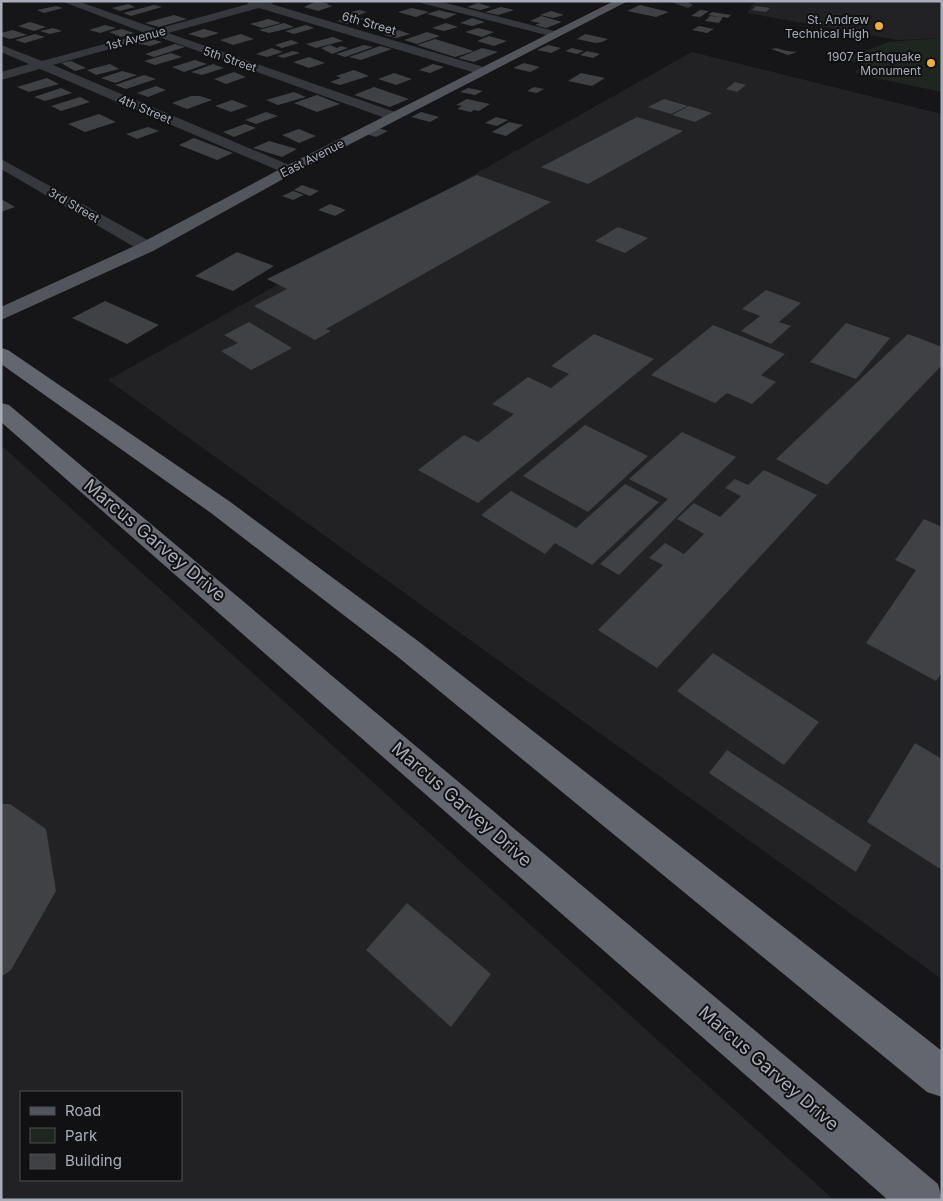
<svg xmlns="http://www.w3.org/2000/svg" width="943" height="1201" font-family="Inter,sans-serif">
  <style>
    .built { fill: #222225; fill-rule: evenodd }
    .green { fill: #1e261f }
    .building { fill: #404145 }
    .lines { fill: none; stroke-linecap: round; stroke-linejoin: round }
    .minor { fill: #37383d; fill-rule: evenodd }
    .major { fill: #53555c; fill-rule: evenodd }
    .highway { fill: #63666e; fill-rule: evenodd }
    .poi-dot { fill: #f2b134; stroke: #111113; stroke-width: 2 }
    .labels { text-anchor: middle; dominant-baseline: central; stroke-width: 4; stroke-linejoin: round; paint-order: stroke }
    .far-poi-label { font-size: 12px; fill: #a8adb8; stroke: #111113; text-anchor: end }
    .far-street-label { font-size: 12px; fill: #a8adb8; stroke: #111113 }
    .near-street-label { font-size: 18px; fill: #a8adb8; stroke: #111113 }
  </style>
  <rect width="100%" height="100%" fill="#161618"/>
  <path class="built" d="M755,1h187v37l-45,2 -150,-27z
    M692,52l250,62v865l-834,-599z
    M1,445l833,755h-833zM21,1092h160v88h-160z"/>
  <path class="green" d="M942,38v54c-30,-7 -59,-11 -88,-20l12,-7 -21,-6 43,-17z"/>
  <path class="building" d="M317,1l12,3 -2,1 6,1 -15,5 -14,-4z
    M478,3l13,4 -11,3 -13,-3z
    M128,4l7,3 -15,4 -8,-3z
    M154,5l8,2 -31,9 -8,-3z
    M640,5l29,7 -13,5 -29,-6z
    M56,6l7,2 -19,5 -7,-3z
    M756,6l14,2 -4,4 -14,-2z
    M501,7l13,3 -16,5 -13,-3z
    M412,8l17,4 -13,5 -18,-5z
    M359,10l8,2 -11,4 -9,-3z
    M439,10l7,2 11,2 -12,5 -18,-5z
    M700,10l9,1 -9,6 -9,-1z
    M551,11l13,4 -11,3 -13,-3z
    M712,12l19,3 -3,3 -5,-1 -4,6 -14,-2 5,-5 11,1 -13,-2z
    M174,15l13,4 -28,8 -14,-4z
    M354,16l11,3 -17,5 -11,-3z
    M541,16l21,6 -16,6 -11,-3 5,-2 -10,-2z
    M472,18l13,4 -13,4 -12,-3z
    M268,19l13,4 -19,5 -12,-4z
    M30,22l16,5 -12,4 -16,-5z
    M284,23l10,4 -25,6 -10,-3z
    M446,23l12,4 -14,4 -12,-3z
    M105,25l11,3 -16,5 -11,-3z
    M306,25l8,3 -20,6 -9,-3z
    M699,26l15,3 -7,4 -15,-3z
    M53,28l9,3 -12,3 -10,-3z
    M478,28l16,4 -12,5 -17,-5z
    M122,29l12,4 -13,4 -12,-5z
    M204,29l15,4 -16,5 -15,-4z
    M13,30l14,5 -17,4 -9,-3v-3z
    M398,30l12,4 -14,4 -12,-3z
    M427,32l13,4 -23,8 -13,-4z
    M35,34l10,3 -20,6 -10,-3z
    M241,34l13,5 -21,6 -13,-5z
    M585,34l23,5 -6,3 -7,1 -18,-4z
    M489,36l18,5 -13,5 -17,-5z
    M333,37l10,4 -27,7 -10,-4z
    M148,38l14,4 -12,4 -15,-3z
    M435,39l39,12 -19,6 -38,-12z
    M291,40l8,3 -17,5 -7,-3z
    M175,44l10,3 -31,10 -9,-3z
    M330,45l7,3 4,-2 7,2 -16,6 -11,-6z
    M364,45l9,2 -28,10 -9,-3z
    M548,45l13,3 -10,5 -14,-3z
    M380,46l12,3 -31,11 -12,-3z
    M272,48l11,4 -16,5 -11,-3z
    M482,48l16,4 -24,10 -16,-4z
    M572,48l12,3 -7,3 -12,-3z
    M776,48l11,3 10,1 -9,3 -17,-6z
    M293,51l7,2 -17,5 -6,-2z
    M587,51l13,3 -7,4 -13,-3z
    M171,53l11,4 -27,8 -11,-4z
    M309,57l16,6 -16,5 -16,-6z
    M195,60l12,4 -23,8 -12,-5z
    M71,61l15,7 -11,3 -14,-8z
    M524,63l16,4 -10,5 -17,-4z
    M110,64l9,5 -23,6 -9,-5z
    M213,64l11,4 -22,7 -11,-3z
    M433,64l11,3 -14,6 -11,-3z
    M354,70l15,6 -29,9 -10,-3 11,-4 -5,-2z
    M122,71l15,4 -22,8 -14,-5z
    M234,72l12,5 -20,7 -12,-5z
    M394,73l18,6 -16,6 -18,-6z
    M581,73l24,5 -13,8 -24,-5z
    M144,75l12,4 -30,10 -11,-4z
    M47,78l12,6 -30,8 -12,-5z
    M735,82l11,3 -9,7 -11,-3z
    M156,86l10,4 -18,7 -11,-4z
    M374,87l35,12 -19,8 -36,-12z
    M534,87l10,2 -7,4 -10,-2z
    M61,88l11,5 -27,8 -11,-4z
    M468,88l15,3 -8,4 -15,-3z
    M294,92l12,5 -28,8 -12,-5z
    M317,95l23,9 -23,8 -23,-9z
    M191,96h9l12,4 -25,9 -15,-6z
    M80,97l10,5 -29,9 -10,-5z
    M467,99l23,5 -11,7 -5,-1 -3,2 -14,-3 5,-3 -6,-1z
    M664,99l24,7 -17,8 -23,-7z
    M232,100l16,6 -17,6 -16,-6z
    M689,106l23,7 -17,9 -23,-7z
    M266,112l12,4 -22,8 -11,-4z
    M421,112l18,5 -9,5 -19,-5z
    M99,114l17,8 -31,10 -17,-8z
    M496,117l12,3 -11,6 -12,-3z
    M637,117l46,14 -95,53 -47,-17z
    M509,122l14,3 -17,11 -14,-4z
    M245,124l11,4 -22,9 -11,-5z
    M148,127l11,4 -22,8 -11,-5z
    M378,128l10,3 -12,6 -10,-3z
    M299,129l12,5 5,2 -17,7 -17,-8z
    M194,138l39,15 -16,7 -38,-15z
    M269,141l28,8 -15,8 -29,-9z
    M477,175l74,27 -225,127 5,2 -16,9 -61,-34 33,-17 -20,-10z
    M302,185l17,6 -9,5 -16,-6z
    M293,191l11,4 -11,5 -11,-4z
    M3,200l12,7 -14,5v-11z
    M330,204l16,6 -11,6 -17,-6z
    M618,227l30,11 -23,15 -30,-12z
    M237,252l37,14 -41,25 -38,-15z
    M766,290l35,13 -22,19 12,4 -20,18 -30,-13 19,-15 -18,-7z
    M105,301l54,24 -32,19 -55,-26z
    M249,322l43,26 -41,22 -30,-19 17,-8 -14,-8z
    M846,323l44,15 -34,41 -46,-17z
    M713,325l72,29 -24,21 15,7 -24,22 -25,-11 -12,10 -64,-28z
    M594,334l60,25 -176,144 -60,-33 46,-35 14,7 36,-28 -22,-10 36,-27 23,11 18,-14 -18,-8z
    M908,334l34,13v18l-115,120 -51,-26z
    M585,425l63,31 -60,56 -65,-36z
    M682,432l54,25 -117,118 -19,-11 68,-65 -39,-20z
    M764,470l53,25 -160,173 -59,-38 65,-65 -14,-7 16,-15 19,11 20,-20 -27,-15 17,-16 26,14 21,-21 -16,-8 10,-9 13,6z
    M625,484l34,18 -67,63 -37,-22 -10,11 -64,-39 30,-24 65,37z
    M924,519l18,8v145l-6,9 -70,-38 50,-73 -21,-10z
    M713,653l106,69 -35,43 -107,-74z
    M915,743l27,16v111l-75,-48z
    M727,750l144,95 -15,27 -147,-99z
    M1,804h9l36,25 10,62 -45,79 -10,7z
    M407,903l84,71 -40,53 -85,-77z"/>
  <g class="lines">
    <path class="minor" d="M61,1h16l80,28 91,-25 -1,-3h29l-5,3 216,64 2,3 -2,3h-8l-220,-66 -91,25 230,80 2,3 -2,3h-10l-232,-83 -103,29 241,102 3,3 -3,3 -5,2 -249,-106 -39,11v-8l28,-8 -28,-12v-7l41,16 103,-28z
      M420,1h18l120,31 2,2 -6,3 -133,-34z
      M668,1h18l7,4 -5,3z
      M1,159l152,84 3,4 -3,4 -6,1 -6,-1 -140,-82z"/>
    <path class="major" d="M614,1h14l-334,172 -141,78 -152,69v-13l140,-64 143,-76z"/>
    <path class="highway" d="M1,348l7,2 221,151 189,140 524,410v46l-15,-5 -529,-435 -187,-144 -210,-149z
      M1,403l8,2 929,779 4,16h-54l-887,-778z"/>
  </g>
  <g class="poi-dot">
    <circle cx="879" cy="26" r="5"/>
    <circle cx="931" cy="63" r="5"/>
  </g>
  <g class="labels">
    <g class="far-poi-label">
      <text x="869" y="19">St. Andrew<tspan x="869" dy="14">Technical High</tspan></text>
      <text x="921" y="56">1907 Earthquake<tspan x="921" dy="14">Monument</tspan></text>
    </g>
    <g class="far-street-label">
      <text transform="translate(369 23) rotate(16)">6th Street</text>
      <text transform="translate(136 38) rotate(-15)">1st Avenue</text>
      <text transform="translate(230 59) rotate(19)">5th Street</text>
      <text transform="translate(145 109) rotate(23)">4th Street</text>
      <text transform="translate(312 158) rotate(-27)">East Avenue</text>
      <text transform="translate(74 205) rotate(30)">3rd Street</text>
    </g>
    <g class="near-street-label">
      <text transform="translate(155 540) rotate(40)">Marcus Garvey Drive</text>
      <text transform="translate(462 804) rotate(41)">Marcus Garvey Drive</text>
      <text transform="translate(769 1068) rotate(41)">Marcus Garvey Drive</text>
    </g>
  </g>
  <rect width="943" height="1201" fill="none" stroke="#a8adb8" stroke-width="5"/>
  <rect x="20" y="1091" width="162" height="90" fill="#111113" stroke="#4d4f55"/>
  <rect x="30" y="1107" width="25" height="8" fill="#53555c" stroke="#4d4f55"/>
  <text x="65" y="1116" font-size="15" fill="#a8adb8">Road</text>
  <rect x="30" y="1128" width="25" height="15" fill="#1e261f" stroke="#4d4f55"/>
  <text x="65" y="1141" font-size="15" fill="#a8adb8">Park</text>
  <rect x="30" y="1154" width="25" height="15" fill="#404145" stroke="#4d4f55"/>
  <text x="65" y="1166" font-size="15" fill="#a8adb8">Building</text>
</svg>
